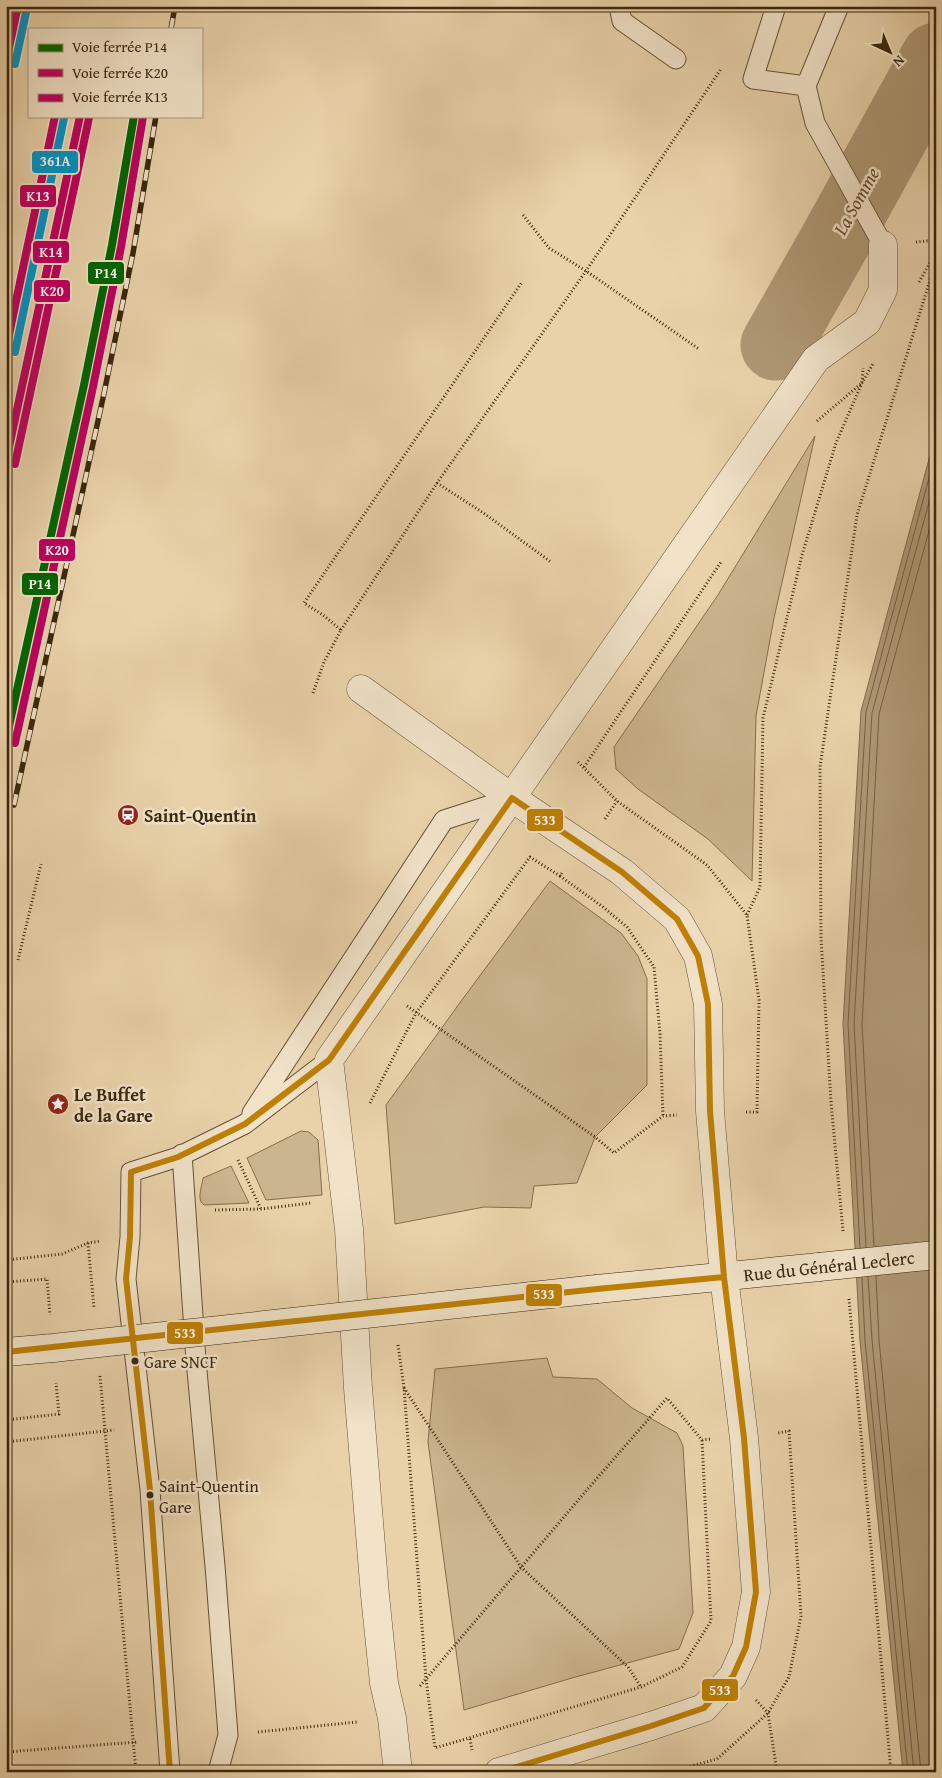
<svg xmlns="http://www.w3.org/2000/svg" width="942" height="1778" font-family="'Gentium Book Plus',serif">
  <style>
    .green { fill: #cbb58f; stroke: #836e4e }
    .water { fill: #ae9874; stroke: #806b4a }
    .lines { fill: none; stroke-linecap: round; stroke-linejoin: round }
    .shore { stroke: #746040; stroke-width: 1 }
    .river { stroke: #ae9874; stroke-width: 71 }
    .service-casing { stroke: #665234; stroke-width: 21 }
    .minor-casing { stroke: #665234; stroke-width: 29 }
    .secondary-casing { stroke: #3b270c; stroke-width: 29 }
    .path { stroke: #3b270c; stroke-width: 3; stroke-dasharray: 1 2.5; stroke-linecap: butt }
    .service { stroke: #f1e2c8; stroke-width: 19 }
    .minor { stroke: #f1e2c8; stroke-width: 28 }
    .secondary { stroke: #f1e2c8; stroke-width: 28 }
    .rail-casing { stroke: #3b270c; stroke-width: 5.5 }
    .rail { stroke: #f1e2c8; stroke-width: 4; stroke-dasharray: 11; stroke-linecap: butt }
    .secondary-bridge-casing { stroke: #3b270c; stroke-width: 29; stroke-linecap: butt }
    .secondary-bridge { stroke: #f1e2c8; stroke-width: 28 }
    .bus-1-casing { stroke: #f1e2c8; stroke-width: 10 }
    .bus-1 { stroke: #bf8004; stroke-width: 6 }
    .rail-1-casing { stroke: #f1e2c8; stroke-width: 11 }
    .rail-2-casing { stroke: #f1e2c8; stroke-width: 11 }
    .rail-3-casing { stroke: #f1e2c8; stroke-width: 11 }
    .rail-4-casing { stroke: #f1e2c8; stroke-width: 11 }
    .rail-5-casing { stroke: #f1e2c8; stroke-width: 11 }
    .rail-1 { stroke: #060; stroke-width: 8 }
    .rail-2 { stroke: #bf005f; stroke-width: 8 }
    .rail-3 { stroke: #bf005f; stroke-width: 8 }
    .rail-4 { stroke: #bf005f; stroke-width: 8 }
    .rail-5 { stroke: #0096ca; stroke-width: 8 }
    .bus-dot { fill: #3b270c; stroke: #f1e2c8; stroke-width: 2 }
    .labels { text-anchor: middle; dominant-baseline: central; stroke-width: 5; stroke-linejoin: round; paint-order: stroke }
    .bus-label { font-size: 17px; fill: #3b270c; stroke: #f1e2c8; text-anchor: start }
    .poi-label { font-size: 18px; font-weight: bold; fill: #3b270c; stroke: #f1e2c8; text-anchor: start }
    .street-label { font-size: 18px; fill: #3b270c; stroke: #f1e2c8 }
    .water-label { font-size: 19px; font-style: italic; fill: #5e492b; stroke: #f1e2c8 }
    .line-badge { stroke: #f1e2c8; stroke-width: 2 }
    .badge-label { font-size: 14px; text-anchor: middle; font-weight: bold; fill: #fff }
  </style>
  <rect width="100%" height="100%" fill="#e9d2aa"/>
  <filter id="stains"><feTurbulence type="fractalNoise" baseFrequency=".004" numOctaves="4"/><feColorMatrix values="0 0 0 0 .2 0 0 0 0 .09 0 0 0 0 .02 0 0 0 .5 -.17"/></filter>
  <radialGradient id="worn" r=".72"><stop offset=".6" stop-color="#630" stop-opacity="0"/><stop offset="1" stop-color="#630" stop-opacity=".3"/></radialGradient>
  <path class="green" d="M815,436l-41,182 -18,98 -4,165 -44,-42 -70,-50 -22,-20 -2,-22 104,-152z
    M550,881l71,52 17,23 9,23v106l-52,52 -18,46 -43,3 -3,22 -47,-1 -89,17 -9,-119 73,-101z
    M301,1131l8,1 9,8 4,55 -56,5 -19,-42z
    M231,1166l18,37 -45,2c-8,-5 -2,-18 -1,-27z
    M547,1358l6,19 44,2 35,29 45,25 6,13 10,167 -14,36 -107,29 -108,32 -36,-268 7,-73z"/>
  <path class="water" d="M936,433v1339h-33l-43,-431 -17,-317 18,-313z"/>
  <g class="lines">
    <path class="shore" d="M874,1246l-12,-222 17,-310 57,-209
      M866,1247l-12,-223 18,-311 64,-237
      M860,1248l-12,-224 18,-312 70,-260
      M876,1276l3,64 42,432
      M868,1277l4,63 42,432
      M862,1278l3,63 43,431"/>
    <path class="river" d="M776,345l59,-104 101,-183"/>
    <g class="service-casing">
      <path id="service" d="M619,6l3,15 54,38
        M776,6l-23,73 53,7
        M839,6l-33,80 9,37 68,122
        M252,1113l192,-293 68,-22
        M182,1154l14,206 19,206 13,169 -10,37
        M170,1772l-20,-282 -24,-211 4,-42 1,-65 47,-15 67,-33 84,-64"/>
    </g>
    <g class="minor-casing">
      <path id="minor" d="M361,689l151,109 110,74 55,47 21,37 10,48 2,107 14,166 20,161 12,154 -10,55 -13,29 -29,32 -53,18 -152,46
        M398,1772l-6,-54 -8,-35 -9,-88 -17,-207 -9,-159 -20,-169 487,-701 51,-37 16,-32v-45"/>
    </g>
    <g class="secondary-casing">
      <path id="secondary" d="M597,1289l222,-22"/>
    </g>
    <path class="path" d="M523,215l26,33 37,23 113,78
      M916,242l20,-2
      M919,282l17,-30
      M817,421l45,-38 1,-15
      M437,483l48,31 66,48
      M341,630l96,-147 149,-212 135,-202
      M313,693l11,-31 17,-32 -18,-15 -19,-12 218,-321
      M578,762l39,39 90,64 40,50 12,85 -2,112h-12
      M584,767l137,-205
      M605,819l12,-18
      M560,876l43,31 24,20 27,40 6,67 3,82
      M747,915l13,-28 3,-169 39,-163 34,-112 26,-60 12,-21
      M18,960l23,-96
      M407,1006l188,131 19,16 49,-37 14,-1
      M370,1103l46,-90 114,-156 30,19 2,-3
      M238,1160l23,49
      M215,1210l46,-1 50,-6
      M843,1231l-12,-129 -10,-164 -1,-171 37,-252 79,-254
      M88,1243l6,65
      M6,1260l56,-6 26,-11 12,-2
      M6,1282l41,-3 3,36
      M849,1299l42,473
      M398,1345l6,43 22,291 9,69 206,-61 41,-20 29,-46 -9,-181
      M100,1376l36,396
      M404,1388l117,179 107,100 13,20
      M6,1420l53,-6 -3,-31
      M6,1442l108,-12
      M420,1686l172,-202 75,-86 35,42 8,-1
      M756,1700l12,13 9,59
      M258,1732l99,-10
      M470,1739l2,11
      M6,1752l132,-10
      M670,1772l47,-13 51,-46 21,-36 12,-61 -12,-185 -11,2"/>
    <use href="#service" class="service"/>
    <use href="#minor" class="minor"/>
    <use href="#secondary" class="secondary"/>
    <g class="rail-casing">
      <path id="rail" d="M171,29l4,-23
        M14,805l89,-407 30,-145 23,-137"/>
    </g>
    <use href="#rail" class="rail"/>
    <g class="secondary-bridge-casing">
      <path id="secondary-bridge" d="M819,1267l117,-12
        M6,1352l47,-4 544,-59"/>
    </g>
    <use href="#secondary-bridge" class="secondary-bridge"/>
    <g class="bus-1-casing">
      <path id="bus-1" d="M6,1352l591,-63 127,-12
        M170,1772l-20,-282 -24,-211 4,-42 1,-65 47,-15 67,-33 84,-64 183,-262 110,74 55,47 21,37 10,48 2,107 14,166 20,161 12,154 -10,55 -13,29 -29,32 -53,18 -151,46"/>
    </g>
    <use href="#bus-1" class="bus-1"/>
    <g class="rail-1-casing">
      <path id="rail-1" d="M6,740l78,-355 28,-140 22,-129"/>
    </g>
    <g class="rail-2-casing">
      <path id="rail-2" d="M15,464l74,-346
        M15,743l78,-356 28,-140 22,-130"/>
    </g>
    <g class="rail-3-casing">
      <path id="rail-3" d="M6,61l12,-55
        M6,349l49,-233"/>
    </g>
    <g class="rail-4-casing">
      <path id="rail-4" d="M6,461l74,-345"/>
    </g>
    <g class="rail-5-casing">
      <path id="rail-5" d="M15,64l12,-56
        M15,352l49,-234"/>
    </g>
    <use href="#rail-1" class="rail-1"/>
    <use href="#rail-2" class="rail-2"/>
    <use href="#rail-3" class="rail-3"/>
    <use href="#rail-4" class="rail-4"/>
    <use href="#rail-5" class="rail-5"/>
  </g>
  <defs>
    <g id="station-disc" transform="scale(1.125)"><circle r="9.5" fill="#8f2418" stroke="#f1e2c8"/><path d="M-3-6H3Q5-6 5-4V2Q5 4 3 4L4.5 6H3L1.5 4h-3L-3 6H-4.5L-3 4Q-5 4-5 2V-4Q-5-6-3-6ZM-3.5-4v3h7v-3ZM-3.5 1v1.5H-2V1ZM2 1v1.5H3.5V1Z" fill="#fff"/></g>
    <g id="sight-disc" transform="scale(1.125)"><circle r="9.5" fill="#8f2418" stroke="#f1e2c8"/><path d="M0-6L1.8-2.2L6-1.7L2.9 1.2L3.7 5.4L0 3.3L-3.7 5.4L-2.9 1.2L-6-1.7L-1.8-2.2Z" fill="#fff"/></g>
  </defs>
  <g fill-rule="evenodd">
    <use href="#station-disc" x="128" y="815"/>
    <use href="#sight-disc" x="58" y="1104"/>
  </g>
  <g class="bus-dot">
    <circle cx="135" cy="1361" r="4.5"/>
    <circle cx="150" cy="1495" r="4.5"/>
  </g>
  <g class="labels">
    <g class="bus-label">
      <text x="144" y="1361">Gare SNCF</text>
      <text x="159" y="1485">Saint-Quentin<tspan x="159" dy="21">Gare</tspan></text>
    </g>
    <g class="poi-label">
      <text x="144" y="815">Saint-Quentin</text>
      <text x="74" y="1094">Le Buffet<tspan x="74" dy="21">de la Gare</tspan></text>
    </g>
    <g class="street-label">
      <text transform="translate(829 1266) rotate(-6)">Rue du Général Leclerc</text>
    </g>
    <g class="water-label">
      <text transform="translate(856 201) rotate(-61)">La Somme</text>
    </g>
  </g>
  <g class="line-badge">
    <rect x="31" y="150" width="48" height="24" rx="5" fill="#0096ca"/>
    <rect x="19" y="184" width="38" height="24" rx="5" fill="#bf005f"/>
    <rect x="32" y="240" width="38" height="24" rx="5" fill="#bf005f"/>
    <rect x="87" y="261" width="38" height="24" rx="5" fill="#060"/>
    <rect x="33" y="279" width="38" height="24" rx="5" fill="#bf005f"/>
    <rect x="38" y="538" width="38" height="24" rx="5" fill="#bf005f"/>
    <rect x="21" y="572" width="38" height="24" rx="5" fill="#060"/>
    <rect x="526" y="808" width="38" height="24" rx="5" fill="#bf8004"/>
    <rect x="525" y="1283" width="38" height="24" rx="5" fill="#bf8004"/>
    <rect x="166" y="1321" width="38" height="24" rx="5" fill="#bf8004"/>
    <rect x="701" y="1678" width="38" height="24" rx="5" fill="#bf8004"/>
  </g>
  <g class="badge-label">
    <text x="55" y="166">361A</text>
    <text x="38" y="201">K13</text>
    <text x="51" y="257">K14</text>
    <text x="106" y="278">P14</text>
    <text x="52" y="296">K20</text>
    <text x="57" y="555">K20</text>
    <text x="40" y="589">P14</text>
    <text x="545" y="825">533</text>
    <text x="544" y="1299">533</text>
    <text x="185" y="1338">533</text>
    <text x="720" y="1695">533</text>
  </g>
  <rect width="942" height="1778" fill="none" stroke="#e9d2aa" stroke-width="25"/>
  <rect x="8" y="8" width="927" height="1763" fill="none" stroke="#3b270c" stroke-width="2.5"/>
  <rect x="12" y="12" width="917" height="1753" fill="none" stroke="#3b270c"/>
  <rect x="28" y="28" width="175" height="90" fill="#f1e2c8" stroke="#a8977d"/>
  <rect x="38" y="44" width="25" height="8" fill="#006600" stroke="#a8977d"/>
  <text x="72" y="52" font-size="15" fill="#3b270c">Voie ferrée P14</text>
  <rect x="38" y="69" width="25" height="8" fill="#bf005f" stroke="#a8977d"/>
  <text x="72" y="78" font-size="15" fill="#3b270c">Voie ferrée K20</text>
  <rect x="38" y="94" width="25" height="8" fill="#bf005f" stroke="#a8977d"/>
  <text x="72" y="102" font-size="15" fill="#3b270c">Voie ferrée K13</text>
  <g transform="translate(890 52) rotate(136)" stroke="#f1e2c8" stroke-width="4" paint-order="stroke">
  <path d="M0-4L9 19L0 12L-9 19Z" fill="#3b270c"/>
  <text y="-8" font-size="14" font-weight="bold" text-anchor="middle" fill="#3b270c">N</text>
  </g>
  <rect width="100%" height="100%" filter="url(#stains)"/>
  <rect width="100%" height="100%" fill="url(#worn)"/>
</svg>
